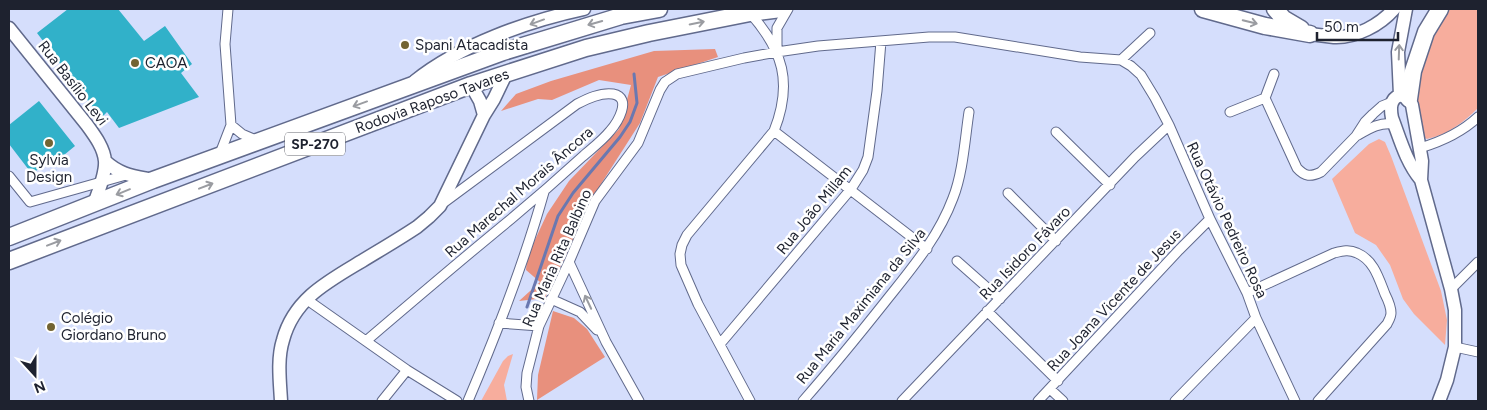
<svg xmlns="http://www.w3.org/2000/svg" width="1487" height="410" font-family="Figtree,sans-serif">
  <style>
    .green { fill: #f7ad9d }
    .forest { fill: #e8907d }
    .lines { fill: none; stroke-linecap: round; stroke-linejoin: round }
    .stream { stroke: #6a78b0; stroke-width: 3 }
    .building { fill: #31b1c9 }
    .street-casing { stroke: #616a8c; stroke-width: 11 }
    .secondary-casing { stroke: #616a8c; stroke-width: 15 }
    .highway-casing { stroke: #616a8c; stroke-width: 19 }
    .street { stroke: #fff; stroke-width: 9 }
    .secondary { stroke: #fff; stroke-width: 12 }
    .highway { stroke: #fff; stroke-width: 16 }
    .oneway { stroke: #9a9ca1 }
    .poi-dot { fill: #736432; stroke: #fff; stroke-width: 2 }
    .labels { text-anchor: middle; dominant-baseline: central; stroke-width: 5; stroke-linejoin: round; paint-order: stroke }
    .shield { fill: #fff; stroke: #62646d; stroke-width: 1 }
    .shield-label { font-size: 14px; font-weight: bold; fill: #1e222f }
    .poi-label { font-size: 15px; fill: #1e222f; stroke: #fff; text-anchor: start }
    .street-label { font-size: 15px; fill: #1e222f; stroke: #fff }
  </style>
  <rect width="100%" height="100%" fill="#d5defc"/>
  <path class="green" d="M1443,9h35v99c-14,14 -31,27 -51,31l-4,-2 -10,-52z
    M1379,139l6,3 6,14 50,135 6,29 -2,25 -31,-31 -11,-15 -13,-34 -14,-20 -21,-12 -23,-54 37,-35z
    M513,354l-9,31 3,16h-26l22,-40 5,-5z"/>
  <path class="forest" d="M715,49l3,8 -60,20 -18,46 -39,61 -56,114 -26,3 21,-19 -14,-12 1,-13 20,-43 22,-33 50,-52 12,-44 -32,-5 -47,20 -14,-1 -37,12 15,-17 35,-13 103,-30z
    M553,311l21,7 13,11 18,28 -68,43 1,-25z"/>
  <g class="lines">
    <path class="stream" d="M527,307l31,-91 15,-23 47,-56 10,-15 7,-19 -3,-29"/>
  </g>
  <path class="building" d="M68,9h50l26,32 21,-15 27,38 -11,9 18,24 -80,31 -12,-16 -6,6 -64,-85z
    M39,101l36,45 -22,18 -3,-4 -18,14 -23,-30v-19z"/>
  <g class="lines">
    <g class="street-casing">
      <path id="street" d="M750,13c33,37 43,70 24,118l-87,104 -5,10 -2,9 1,11 17,39 52,97
        M777,49v-21l11,-19
        M1121,60l10,6 10,9 14,23 14,27 41,94 37,74 9,25 39,83
        M1274,74l-9,24 32,70c8,9 14,9 24,4l35,-36 9,-14 8,-8 9,-8 10,-4
        M1230,112l35,-14
        M231,125l11,9 16,7
        M774,131l153,118
        M1056,132l54,53
        M1358,135c12,-7 22,-13 36,-11
        M1420,148c20,-6 42,-16 58,-31
        M219,156l12,-31 -6,-81 3,-35
        M9,176l21,26 96,-27
        M1008,193l48,48
        M957,261l43,38
        M569,262l37,80 33,59
        M1451,289l27,-27
        M1247,293l87,-40c8,-2 15,-4 23,0 17,7 22,26 28,41 3,6 6,13 6,19 0,4 -2,7 -4,11l-69,77
        M306,299l101,71 50,31
        M551,299l29,13 17,18
        M987,311l71,70
        M499,323l40,3
        M366,341c48,-41 96,-82 145,-122 24,-20 48,-41 71,-62 9,-8 20,-16 28,-26 7,-8 23,-33 3,-37 -12,-2 -26,5 -36,10l-135,100
        M720,344l131,-155 12,-19 5,-13 9,-66 4,-50
        M1455,347l23,5
        M1050,389l13,12
        M382,401l25,-31
        M468,401c29,-68 56,-138 76,-209
        M529,401l-3,-14 1,-14 12,-47 30,-64 26,-61 43,-58 22,-53 5,-8 12,-8 67,-16 33,-6 41,-6 111,-9h26l125,20 41,3 29,-27
        M803,401c28,-32 55,-65 82,-99 27,-34 53,-64 68,-104 10,-25 12,-60 16,-86
        M902,401l233,-244 34,-32
        M1038,401l141,-151 31,-31
        M1175,401l81,-83"/>
    </g>
    <g class="secondary-casing">
      <path id="secondary" d="M9,28l78,97c8,11 17,23 18,36 1,13 -7,31 -11,43
        M1310,34c8,1 16,2 24,3 22,1 46,-12 60,-28
        M415,81c45,-36 113,-60 169,-72
        M471,85l9,16 4,14
        M1400,95l9,4 3,6 10,56 -1,19 30,109 4,21v37l-8,33 -8,21
        M1400,95c-10,4 -10,13 -8,23 8,21 14,44 29,62
        M1400,95l-2,-43 8,-43
        M105,161c15,14 28,15 48,19
        M281,401c-1,-19 -4,-42 2,-61 11,-41 44,-58 79,-79 18,-11 37,-22 55,-34l12,-10 11,-11 44,-91 10,-16 12,-25"/>
    </g>
    <g class="highway-casing">
      <path id="highway" d="M1203,9l62,17 45,8
        M1275,9l9,10 17,10
        M1409,99l4,-28 13,-39 14,-23
        M9,237l144,-57 350,-128 118,-36 38,-7
        M9,261l462,-176 115,-37 63,-15 101,-20 31,-4"/>
    </g>
    <use href="#street" class="street"/>
    <use href="#secondary" class="secondary"/>
    <use href="#highway" class="highway"/>
  </g>
  <defs><path id="oneway-shaft" d="M-6 0H5M1.5-3L5.5 0L1.5 3" fill="none" stroke-width="1.6" stroke-linecap="round" stroke-linejoin="round" transform="scale(1.25)"/></defs>
  <g class="oneway">
    <use href="#oneway-shaft" transform="translate(537 22) rotate(160)"/>
    <use href="#oneway-shaft" transform="translate(1250 22) rotate(14)"/>
    <use href="#oneway-shaft" transform="translate(595 23) rotate(164)"/>
    <use href="#oneway-shaft" transform="translate(697 23) rotate(-11)"/>
    <use href="#oneway-shaft" transform="translate(1399 52) rotate(-88)"/>
    <use href="#oneway-shaft" transform="translate(360 104) rotate(160)"/>
    <use href="#oneway-shaft" transform="translate(206 186) rotate(-21)"/>
    <use href="#oneway-shaft" transform="translate(123 192) rotate(158)"/>
    <use href="#oneway-shaft" transform="translate(54 243) rotate(-21)"/>
    <use href="#oneway-shaft" transform="translate(588 302) rotate(-115)"/>
  </g>
  <g class="poi-dot">
    <circle cx="405" cy="45" r="5"/>
    <circle cx="135" cy="63" r="5"/>
    <circle cx="49" cy="143" r="5"/>
    <circle cx="51" cy="327" r="5"/>
  </g>
  <g class="labels">
    <rect class="shield" x="285" y="132.5" width="60" height="23" rx="4"/>
    <g class="shield-label">
      <text x="315" y="144">SP-270</text>
    </g>
    <g class="poi-label">
      <text x="415" y="45">Spani Atacadista</text>
      <text x="145" y="63">CAOA</text>
      <text x="49" y="160" text-anchor="middle">Sylvia<tspan x="49" dy="17">Design</tspan></text>
      <text x="61" y="318">Colégio<tspan x="61" dy="17">Giordano Bruno</tspan></text>
    </g>
    <g class="street-label">
      <text transform="translate(73 83) rotate(52)">Rua Basílio Levi</text>
      <text transform="translate(432 101) rotate(-20)">Rodovia Raposo Tavares</text>
      <text transform="translate(519 192) rotate(-41)">Rua Marechal Morais Âncora</text>
      <text transform="translate(814 210) rotate(-51)">Rua João Millam</text>
      <text transform="translate(1227 220) rotate(65)">Rua Otávio Pedreiro Rosa</text>
      <text transform="translate(1025 253) rotate(-46)">Rua Isidoro Fávaro</text>
      <text transform="translate(557 258) rotate(-66)">Rua Maria Rita Balbino</text>
      <text transform="translate(1114 300) rotate(-47)">Rua Joana Vicente de Jesus</text>
      <text transform="translate(861 306) rotate(-51)">Rua Maria Maximiana da Silva</text>
    </g>
  </g>
  <rect width="1487" height="410" fill="none" stroke="#1e222f" stroke-width="20"/>
  <g transform="translate(35 375) rotate(159)" stroke="#ffffff" stroke-width="4" paint-order="stroke">
  <path d="M0-4L9 19L0 12L-9 19Z" fill="#1e222f"/>
  <text y="-8" font-size="14" font-weight="bold" text-anchor="middle" fill="#1e222f">N</text>
  </g>
  <path d="M1317 32v8h81v-8" fill="none" stroke="#1e222f" stroke-width="2.5"/>
  <text x="1324" y="32" font-size="15" fill="#1e222f" stroke="#ffffff" stroke-width="4" paint-order="stroke">50 m</text>
</svg>
